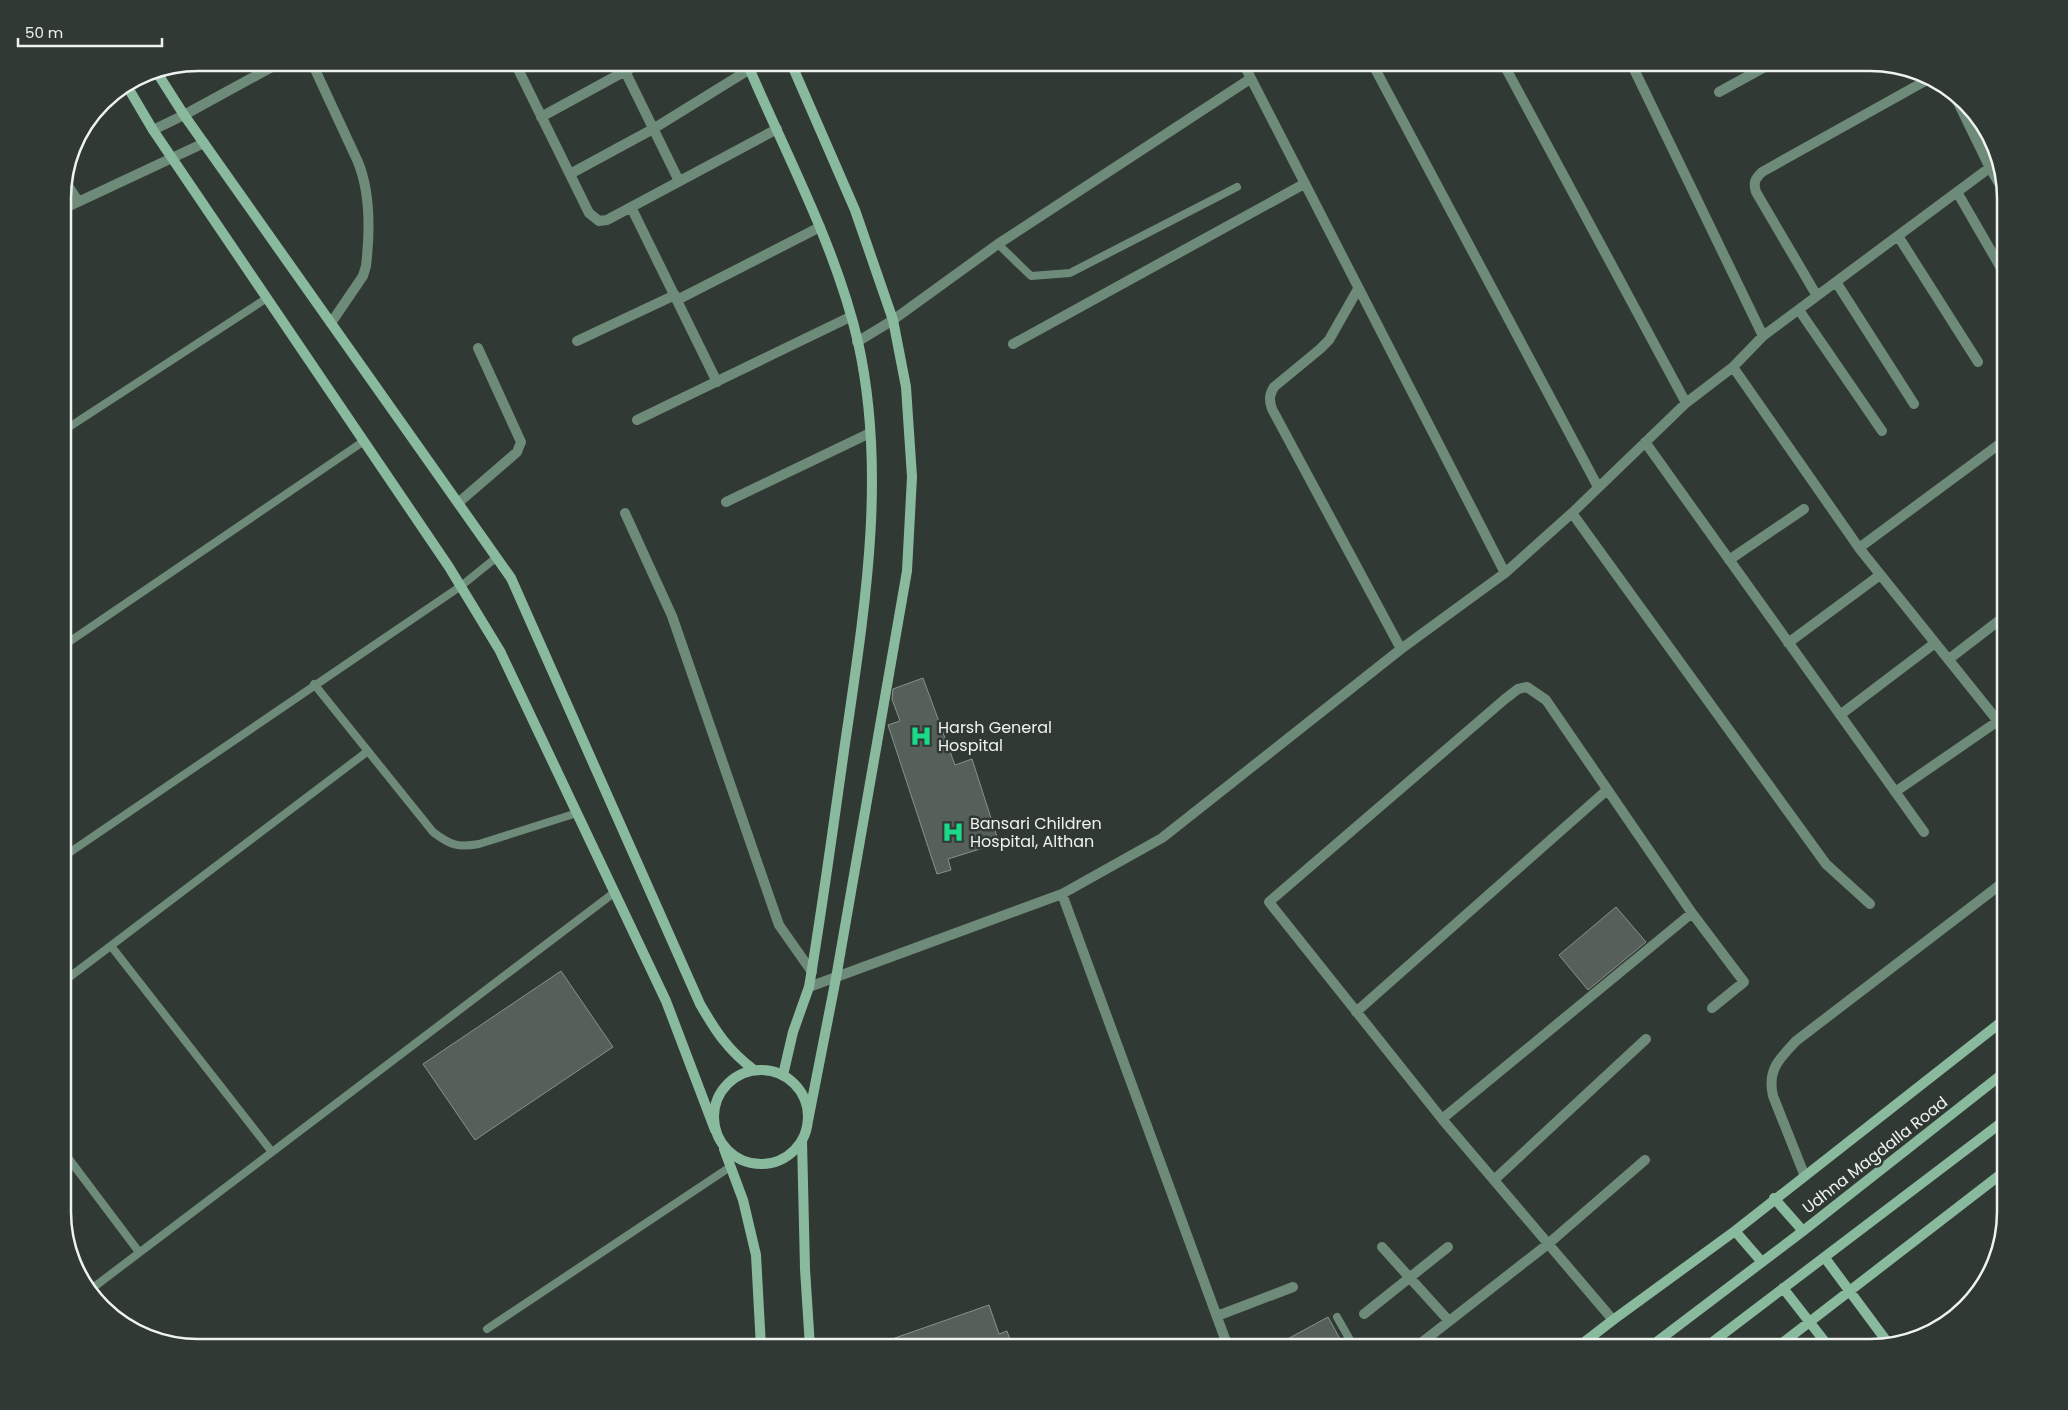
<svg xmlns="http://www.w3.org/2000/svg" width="2068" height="1410" font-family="Poppins,sans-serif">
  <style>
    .building { fill: #565f59; stroke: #88918b }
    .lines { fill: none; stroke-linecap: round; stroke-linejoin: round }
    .lane { stroke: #6d8b78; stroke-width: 8 }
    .street { stroke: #6d8b78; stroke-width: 10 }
    .secondary { stroke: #8aba9d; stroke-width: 10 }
    .labels { text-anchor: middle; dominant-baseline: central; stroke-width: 5; stroke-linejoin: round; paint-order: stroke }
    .poi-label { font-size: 16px; fill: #eef3f0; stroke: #313934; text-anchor: start }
    .street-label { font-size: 16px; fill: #eef3f0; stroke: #313934 }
    .rim { fill: none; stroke: #eef3f0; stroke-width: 2.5 }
  </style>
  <rect width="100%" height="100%" fill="#313934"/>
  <path class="building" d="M923,678l32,87 17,-6 27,84 -51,16 3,11 -14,4 -49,-149 12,-4 -8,-22 1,-10z
    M1616,907l30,35 -58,48 -29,-35z
    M561,971l52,76 -138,93 -52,-76z
    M989,1305l10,29 8,-3 6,17h-138v-3z
    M1328,1317l17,31h-74z"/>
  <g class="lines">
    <path class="lane" d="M998,244l33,32 39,-3 167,-86
      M63,431l204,-133
      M63,646l301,-205
      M314,684l119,148c17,13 25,16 46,12l98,-31
      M63,857l398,-271 36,-29
      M111,946l161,206
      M63,982l305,-231
      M63,1151l76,101
      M90,1290l525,-398
      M1337,1317l17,30
      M487,1329l243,-162"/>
    <path class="street" d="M312,63l46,99c13,32 12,70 8,104l-3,10 -32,47
      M515,63l74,150 10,8 8,-1 170,-91
      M621,63l58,118
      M1243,63l262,510
      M1372,63l226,424
      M1503,63l183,340
      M1631,63l132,273
      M1719,92l53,-29
      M1954,94l36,74 14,24
      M541,117l99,-54
      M153,130l31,-15 95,-52
      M570,174l83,-45 97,-60
      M65,181l13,20
      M1957,192l48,83
      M631,207l86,175
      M63,209l141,-66
      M1898,236l80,126
      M1836,282l78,122
      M1358,289l-29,51 -9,9 -46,38c-5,8 -5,13 -2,22l129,240
      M1817,296l-61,-104c-3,-10 -1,-13 6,-20l165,-92
      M677,300l143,-73
      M1799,310l83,121
      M577,341l98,-46
      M857,342l36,-22 105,-76 252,-165
      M1013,344l291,-160
      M1733,367l126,181 146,182
      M637,420l213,-103
      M1645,442l279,390
      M726,502l144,-69
      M458,503l59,-51 4,-10 -43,-94
      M625,513l47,103 107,309 33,47
      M1572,513l254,351 44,40
      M1859,548l146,-108
      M1729,560l75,-51
      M1788,643l92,-68
      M1949,659l56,-43
      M1840,715l95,-72
      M1895,792l103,-71
      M1062,894l166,453
      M809,987l253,-93 100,-56 239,-189 104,-76 67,-60 114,-110 47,-36 30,-31 233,-173
      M1356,1012l251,-222
      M1442,1119l250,-206
      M1804,1174l-31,-78c-6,-26 6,-37 23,-55l209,-160
      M1494,1180l152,-141
      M1382,1247l67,74
      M1364,1314l84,-67
      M1217,1316l76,-29
      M1613,1320l-171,-201 -173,-217 236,-203 13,-10 9,-2 19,13 146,213 52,69 -32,26
      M1416,1347l132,-103 97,-84"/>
    <path class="secondary" d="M747,63c39,92 88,181 111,279 29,130 7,265 -12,395 -12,83 -23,167 -37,250l-16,45 -10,43
      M791,63l64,147 38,110 13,67 6,90 -5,94 -71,407 -29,148
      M156,71l28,44 327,463 189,426c16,28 28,46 54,66
      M127,86l26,44 296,437 51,84 166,350 49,129
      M714 1117a47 47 0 1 1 94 0a47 47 0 1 1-94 0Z
      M802,1140l3,129 5,78
      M724,1149l19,51 13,55 5,92
      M1774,1198l29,33
      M1735,1231l26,30
      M1825,1258l63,85
      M1783,1288l46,59
      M1578,1347l35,-27 122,-89 270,-212
      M1650,1347l153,-116 202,-159
      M1706,1347l299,-227
      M1777,1347l228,-176"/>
  </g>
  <defs>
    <g id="hospital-bare" transform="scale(1.725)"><path d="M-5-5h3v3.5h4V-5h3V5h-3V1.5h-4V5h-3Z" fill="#1ad988" stroke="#313934" stroke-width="2.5" paint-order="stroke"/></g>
  </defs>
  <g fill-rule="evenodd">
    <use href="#hospital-bare" x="921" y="736"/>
    <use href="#hospital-bare" x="953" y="832"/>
  </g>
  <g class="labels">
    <g class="poi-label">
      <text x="938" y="727">Harsh General<tspan x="938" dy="18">Hospital</tspan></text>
      <text x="970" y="823">Bansari Children<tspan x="970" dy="18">Hospital, Althan</tspan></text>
    </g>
    <g class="street-label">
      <text transform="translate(1875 1155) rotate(-38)">Udhna Magdalla Road</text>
    </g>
  </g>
  <path d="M0 0H2068V1410H0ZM198 71H1870A127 127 0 0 1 1997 198V1212A127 127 0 0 1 1870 1339H198A127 127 0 0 1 71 1212V198A127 127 0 0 1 198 71Z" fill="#313934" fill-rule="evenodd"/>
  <path class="rim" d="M198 71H1870A127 127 0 0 1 1997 198V1212A127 127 0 0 1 1870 1339H198A127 127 0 0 1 71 1212V198A127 127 0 0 1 198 71Z"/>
  <path d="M18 38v8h144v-8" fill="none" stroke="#eef3f0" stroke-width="2.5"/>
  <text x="25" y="38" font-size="15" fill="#eef3f0" stroke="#313934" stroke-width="4" paint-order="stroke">50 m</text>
</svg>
